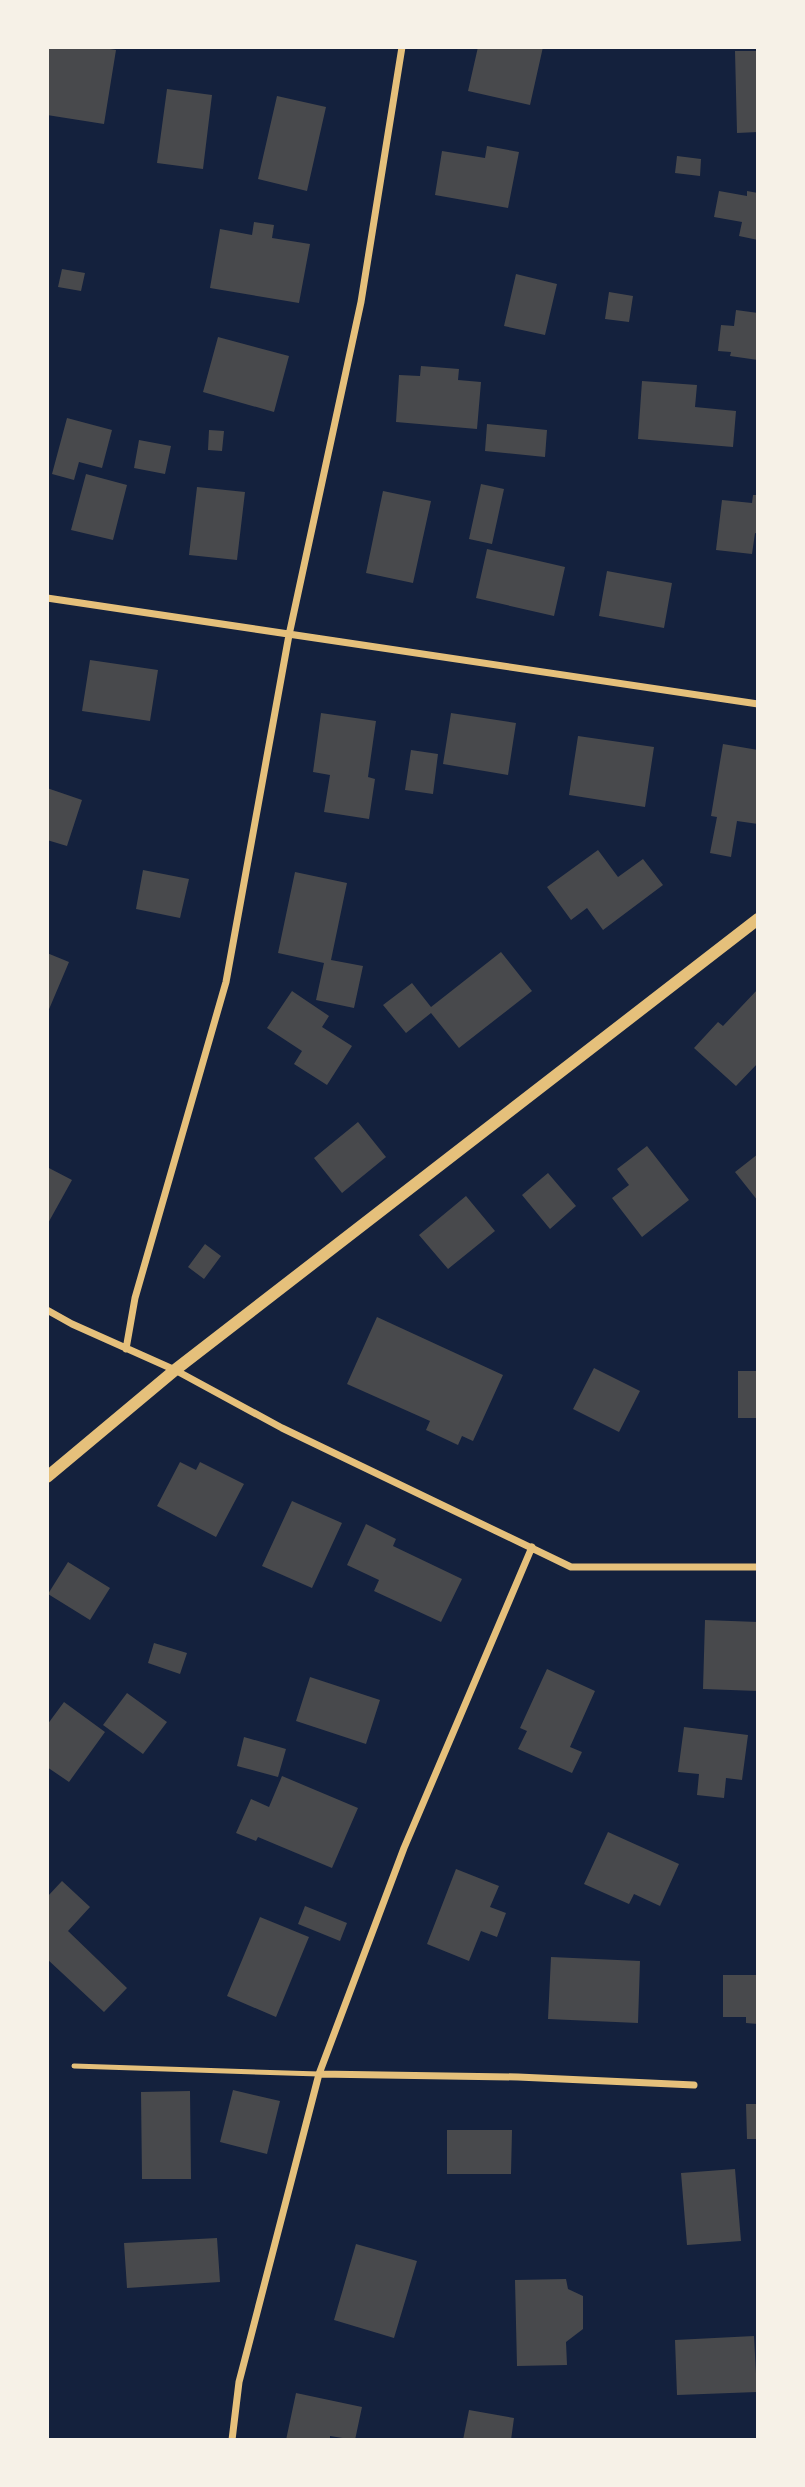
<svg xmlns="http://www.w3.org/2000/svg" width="805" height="2487" font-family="'Asap Condensed',sans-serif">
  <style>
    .building { fill: #48494c }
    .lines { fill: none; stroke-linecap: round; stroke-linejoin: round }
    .service { stroke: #e5c07b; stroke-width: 5 }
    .minor { stroke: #e5c07b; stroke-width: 7 }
    .tertiary { stroke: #e5c07b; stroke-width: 12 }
  </style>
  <rect width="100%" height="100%" fill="#14213d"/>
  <path class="building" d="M47,47h51l18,3 -12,74 -57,-9z
    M478,47h65l-13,58 -62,-14z
    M735,51h23v81l-21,1z
    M167,89l45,6 -9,74 -46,-6z
    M277,96l49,11 -19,84 -49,-12z
    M487,146l32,6 -11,56 -73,-13 7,-44 43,7z
    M677,156l24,3 -1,17 -25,-3z
    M719,191l28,5v-5l11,2v47l-19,-4 3,-14 -28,-5z
    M254,222l20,3 -2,13 38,6 -11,59 -89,-15 10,-59 32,6z
    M62,269l23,4 -4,18 -23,-4z
    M516,274l41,10 -12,51 -41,-9z
    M609,292l24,4 -4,26 -24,-3z
    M736,310l22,3v47l-28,-4 1,-4 -13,-1 3,-26 13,1z
    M218,337l71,19 -15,56 -71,-20z
    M421,366l38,3 -1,11 23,2 -4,47 -81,-7 3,-47 21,1z
    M642,381l55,4 -2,22 41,4 -3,36 -95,-8z
    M67,418l45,12 -10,38 -23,-6 -5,18 -22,-6z
    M487,424l60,6 -2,27 -60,-6z
    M209,430l15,1 -2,20 -14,-1z
    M139,440l32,6 -6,28 -31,-6z
    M86,474l41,11 -14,55 -42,-10z
    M481,484l23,5 -12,55 -23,-5z
    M197,487l48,5 -8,68 -48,-5z
    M383,491l48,10 -18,82 -47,-10z
    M753,495h5v39l-3,-1 -3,21 -36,-4 6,-50 30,3z
    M487,549l78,18 -11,49 -78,-18z
    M607,571l65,12 -8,45 -65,-12z
    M90,660l68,10 -8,51 -68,-10z
    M321,713l55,8 -8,56 7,2 -6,40 -45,-7 6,-37 -17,-3z
    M451,713l65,10 -8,52 -65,-11z
    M578,736l76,11 -9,60 -76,-12z
    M723,744l35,6v74l-21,-3 -6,36 -21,-4 7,-36 -6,-1z
    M411,750l27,4 -5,40 -28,-4z
    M47,788l35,12 -15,46 -20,-6z
    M598,850l20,27 25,-18 20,26 -60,45 -16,-22 -16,12 -24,-33z
    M143,870l46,9 -9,39 -44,-9z
    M295,872l52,11 -16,77 32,6 -9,42 -38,-8 8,-37 -46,-10z
    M501,952l31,39 -73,57 -28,-35 -25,20 -23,-28 29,-22 19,24z
    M47,953l22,9 -22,52z
    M758,989v74l-22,23 -42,-38 24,-26 5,4z
    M292,991l37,25 -7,11 30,19 -25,39 -33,-21 8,-13 -35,-23z
    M358,1122l28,35 -44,36 -28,-35z
    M647,1146l42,54 -47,37 -30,-39 17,-13 -12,-16z
    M758,1154v47l-23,-29z
    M47,1167l25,13 -25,45z
    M548,1173l28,33 -26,23 -28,-34z
    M466,1196l29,35 -47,38 -29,-34z
    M205,1244l16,12 -17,23 -16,-12z
    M377,1317l126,58 -30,66 -11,-5 -4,9 -32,-15 4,-9 -83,-37z
    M594,1368l46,23 -21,41 -46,-23z
    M738,1371h20v47h-20z
    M180,1462l16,8 4,-8 44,22 -28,53 -59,-31z
    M292,1501l50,22 -30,65 -50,-22z
    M366,1524l30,15 -3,7 69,33 -21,43 -67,-31 5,-11 -32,-15z
    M68,1562l42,26 -20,32 -42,-26z
    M705,1620l53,2v69l-55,-2z
    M154,1643l33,10 -7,21 -32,-11z
    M547,1669l48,22 -25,56 12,5 -10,21 -54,-24 9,-18 -7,-3z
    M310,1677l70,23 -14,44 -70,-23z
    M127,1693l40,29 -24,32 -40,-29z
    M64,1702l41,30 -36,50 -22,-15v-42z
    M684,1727l64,8 -6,45 -16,-2 -2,20 -27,-3 2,-21 -21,-2z
    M244,1737l42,12 -8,28 -41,-11z
    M282,1776l76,32 -26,60 -74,-31 -2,4 -20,-8 15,-34 18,8z
    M608,1832l71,32 -19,42 -26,-12 -5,10 -45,-20z
    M456,1869l43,17 -9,21 16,6 -9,24 -16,-6 -12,30 -42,-17z
    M62,1881l28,26 -22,24 59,57 -23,24 -57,-53v-62z
    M305,1906l42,17 -7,18 -42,-17z
    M260,1917l49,20 -33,80 -49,-21z
    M551,1957l89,4 -2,62 -90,-4z
    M723,1975h35v49l-12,-1v-6h-23z
    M233,2090l47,11 -13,53 -47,-12z
    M190,2091l1,88h-49l-1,-87z
    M746,2104h12v35h-11z
    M447,2130h65l-1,44h-64z
    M735,2169l6,72 -54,4 -6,-72z
    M217,2238l3,44 -93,6 -3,-45z
    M356,2244l61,17 -23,77 -60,-18z
    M566,2279l2,10 15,7v33l-17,13 1,23 -50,1 -2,-86z
    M754,2336l3,56 -80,3 -2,-55z
    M296,2393l66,14 -7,33 -25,-4v4h-44z
    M469,2410l45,8 -3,22h-48z"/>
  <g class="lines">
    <path class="service" d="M74,2066l245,8"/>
    <path class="minor" d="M47,598l711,106
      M47,1310l25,14 103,46 107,58 289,139h187
      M126,1349l9,-51 91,-316 63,-347 72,-333 41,-255
      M319,2074l199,3 176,8
      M232,2440l7,-58 80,-308 85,-226 128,-301"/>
    <path class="tertiary" d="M47,1477l128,-107 583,-451"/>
  </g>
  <rect width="805" height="2487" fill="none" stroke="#f6f1e7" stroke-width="98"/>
</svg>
